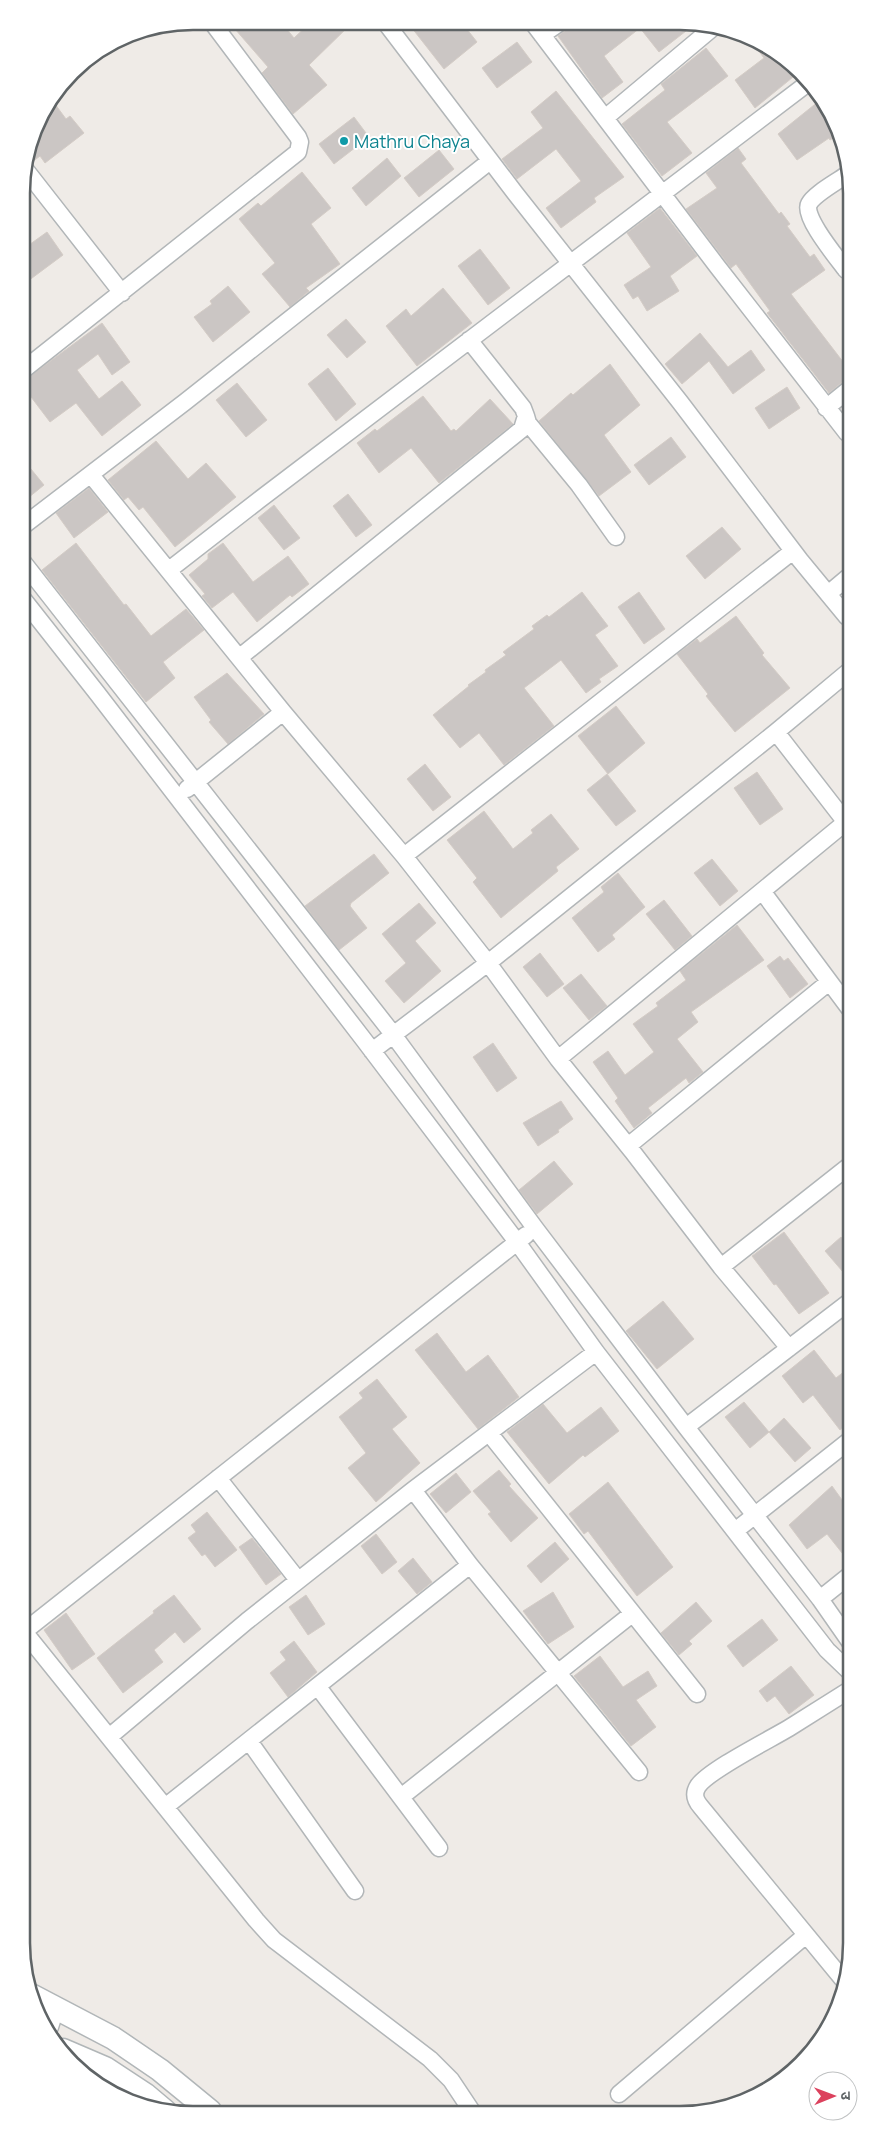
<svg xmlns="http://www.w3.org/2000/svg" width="873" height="2136" font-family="Manrope,'Noto Sans Devanagari',sans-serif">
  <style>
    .building { fill: #cbc6c4; stroke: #d4ccc6 }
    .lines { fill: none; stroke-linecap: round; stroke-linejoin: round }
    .street-casing { stroke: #b2b6b8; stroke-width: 19 }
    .secondary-casing { stroke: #b1b6b8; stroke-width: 25 }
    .street { stroke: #fff; stroke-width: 16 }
    .secondary { stroke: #fff; stroke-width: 22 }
    .culture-dot { fill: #0f9aa8; stroke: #fff; stroke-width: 2 }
    .labels { text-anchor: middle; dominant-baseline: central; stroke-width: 4; stroke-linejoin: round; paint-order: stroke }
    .culture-label { font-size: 18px; fill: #0d838f; stroke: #fff; text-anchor: start }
    .rim { fill: none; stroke: #5f6466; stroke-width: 2.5 }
  </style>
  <rect width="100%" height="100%" fill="#efebe7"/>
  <path class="building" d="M228,21l53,1 13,16 17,-16h42l-44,43 18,20 -34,29 -31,-41 6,-6z
    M408,23h54l15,19 -33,27z
    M574,24h121l-36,28 -19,-24 -36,28 19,26 -21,16 -44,-62z
    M750,37l6,2 35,25 7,9 -43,35 -20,-28 29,-22 -15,-20z
    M517,42l15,20 -35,26 -15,-20z
    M706,48l22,28 -61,46 25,31 -30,23 -40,-52 43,-34 -4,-6z
    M556,91l68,86 -30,21 2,4 -35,26 -15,-20 35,-27 -25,-32 -39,30 -15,-20 41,-31 -12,-16z
    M52,100l14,19 4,-3 14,17 -39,30 -5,-7 -8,6 -5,-2 12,-43z
    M819,101l19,34 -8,5 -1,-2 -32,22 -19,-26z
    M354,117l15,20 -35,27 -15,-20z
    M738,148l8,11 -5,4 38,51 2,-2 9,12 -3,2 23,31 4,-3 11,16 -34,24 56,73v14l-6,2 -12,10 -62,-80 3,-2 -34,-47 -5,4 -45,-59 31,-21 -11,-15z
    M439,150l15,19 -35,28 -15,-19z
    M387,158l14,18 -35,30 -14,-18z
    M302,172l29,36 -20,16 29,40 -34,24 3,3 -19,16 -28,-33 13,-11 -36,-44 19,-16 3,3z
    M660,208l37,48 -27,20 9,15 -32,20 -9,-15 -5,3 -9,-14 27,-18 -24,-34z
    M47,232l16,23 -35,26 -6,-9v-22z
    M480,249l30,39 -22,17 -30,-39z
    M228,286l22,26 -37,30 -19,-25 18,-13 -2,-3z
    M443,288l29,35 -55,43 -31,-40 20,-17 5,7z
    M346,319l20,23 -19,16 -20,-23z
    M102,323l28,39 -18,13 -14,-21 -21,16 22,29 23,-18 19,24 -39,31 -26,-33 -26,19 -28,-37v-3z
    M700,333l28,34 23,-17 14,20 -32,24 -24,-33 -27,23 -17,-20z
    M610,364l30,41 -36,30 27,37 -32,24 -60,-75 32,-28 2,2z
    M328,368l28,36 -20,17 -28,-37z
    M237,383l30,37 -21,17 -30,-37z
    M787,387l13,21 -31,21 -14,-21z
    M423,396l28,35 3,-2 2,2 34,-32 23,25 -74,59 -28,-35 -32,25 -22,-30 18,-14 2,2z
    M671,437l15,20 -37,28 -15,-20z
    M156,441l32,38 18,-16 30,34 -61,50 -32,-40 -4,3 -11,-13 -4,3 -16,-20z
    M22,458l22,27 -21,17v-23z
    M89,488l19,24 -34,26 -18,-25z
    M348,494l24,31 -16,12 -23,-31z
    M274,505l26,33 -16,12 -26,-32z
    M722,527l19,22 -36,30 -19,-23z
    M76,543l48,62 2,-1 25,32 35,-27 18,21 -41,32 12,16 -29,24 -104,-132z
    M223,543l30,39 35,-26 21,28 -17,13 -2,-2 -33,27 -24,-30 -21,16 -10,-12 3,-2 -16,-19 19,-16v-5z
    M582,592l26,34 -13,9 23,31 -19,13 2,3 -15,11 -25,-33 -37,28 30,38 -50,39 -25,-32 -19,15 -27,-33 36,-29 -1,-1 18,-13 -1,-2 21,-15 -3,-3 31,-23 -2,-3 15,-11 2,2z
    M639,592l26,37 -21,15 -26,-37z
    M736,616l28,37 -2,2 28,33 -55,44 -29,-36 2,-2 -31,-40 20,-15 3,4z
    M227,673l37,41 -36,30 -19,-22 2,-2 -17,-23z
    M616,706l29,37 -37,31 -30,-38z
    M425,764l26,33 -18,14 -26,-32z
    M757,772l26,37 -23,16 -26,-37z
    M607,774l29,37 -20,15 -29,-36z
    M484,811l29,38 20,-16 -2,-3 20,-16 28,35 -23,18 2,4 -57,47 -28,-36 4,-4 -30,-38z
    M374,854l15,19 -38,30 -1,3 17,22 -28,22 -34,-44z
    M712,859l26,32 -18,15 -26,-33z
    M618,873l27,34 -33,28 3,4 -17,13 -26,-34 32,-26 -3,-5z
    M664,900l28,36 -17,14 -29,-36z
    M419,903l17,20 -21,18 26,30 -37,32 -19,-22 21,-18 -24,-29z
    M737,925l27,35 -73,52 7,10 -21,17 26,33 -14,11 -3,-5 -38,30 4,5 -18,15 -19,-27 3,-3 -25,-36 15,-11 17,24 29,-23 -21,-28 25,-18 -2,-3 30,-23 -6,-9z
    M540,953l24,31 -17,13 -24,-30z
    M780,956l4,5 4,-3 20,26 -18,14 -23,-32z
    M581,974l26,32 -18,14 -26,-32z
    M493,1043l24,35 -20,14 -24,-35z
    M561,1101l12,18 -15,11 1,2 -21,14 -15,-23z
    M554,1161l19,23 -36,30 -18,-24z
    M784,1232l45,61 -30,21 -23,-30 -2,1 -22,-29z
    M841,1237l8,9v33l-24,-28z
    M663,1301l31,38 -37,30 -31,-38z
    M437,1333l29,39 22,-17 31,42 -41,32 -63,-79z
    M814,1350l22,28 14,-11v55l-10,8 -27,-35 -10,8 -21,-27z
    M377,1379l30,38 -15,12 28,34 -44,39 -28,-34 18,-15 -27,-36 24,-19 -4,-5z
    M744,1402l25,30 -19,16 -25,-31z
    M543,1404l24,29 34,-26 18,24 -34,26 -2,-2 -34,29 -42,-52z
    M784,1418l27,30 -16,14 -26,-30z
    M499,1470l12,14 -2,2 29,32 -27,24 -23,-28 3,-2 -18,-21z
    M456,1473l15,19 -25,21 -16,-19z
    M608,1482l65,85 -36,29 -49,-65 -4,3 -15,-20z
    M832,1486l18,25v52l-23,-29 -20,15 -18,-24z
    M207,1512l30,38 -22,17 -10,-13 -3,2 -14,-18 8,-6 -5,-7z
    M376,1534l21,28 -15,12 -21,-28z
    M252,1538l29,36 -15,11 -27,-38z
    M555,1542l14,17 -28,24 -14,-17z
    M413,1558l19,24 -15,12 -19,-23z
    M553,1592l21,35 -26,17 -25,-33z
    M174,1595l27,34 -17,14 -9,-11 -21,18 9,12 -40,31 -26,-35 57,-45 -1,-2z
    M306,1595l19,29 -17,11 -19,-28z
    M696,1602l16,19 -23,20 3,3 -13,11 -18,-22z
    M66,1613l29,41 -23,16 -28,-40z
    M762,1619l16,21 -35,27 -16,-21z
    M294,1641l23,31 -29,25 -18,-24 16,-13 -6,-8z
    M600,1656l23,31 25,-16 9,15 -21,14 20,27 -25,19 -57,-70z
    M791,1666l23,29 -25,19 -14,-18 -8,6 -8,-11z"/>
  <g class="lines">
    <g class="street-casing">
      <path id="street" d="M385,22l130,171 165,209 120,158 47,57
        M533,23l184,243 130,167
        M542,35l16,-11
        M605,118l111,-93
        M25,169l97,124
        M846,175c-9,7 -32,19 -37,29 -7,12 29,55 37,66
        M22,371l276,-219 2,-10 -2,-5 -87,-116
        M826,408l21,-17
        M526,416l2,7 51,62 37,52
        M91,475l192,237 121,144 84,107 70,96 74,92 89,116 68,81
        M23,526l162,-124 305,-241
        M23,562l366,467 146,199 151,199 134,172 30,43
        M169,570l90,-70 549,-417
        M828,594l19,-16
        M23,599l74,94 267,347 153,202 79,110 231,298 24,23
        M240,657l282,-228 4,-13 -3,-8 -54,-68
        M776,732l72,93
        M187,789l96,-77
        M404,856l389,-305
        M762,891l87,117
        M372,1051l116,-88 288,-231 72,-60
        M558,1059l288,-237
        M628,1146l201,-164
        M721,1267l128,-101
        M686,1427l163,-125
        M489,1433l208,261
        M218,1478l80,102
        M413,1490l57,75 169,207
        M735,1531l115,-91
        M820,1599l30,-24
        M26,1630l500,-395
        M26,1634l230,286 18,20 156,119 21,21 20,30
        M318,1687l121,161
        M109,1737l138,-116 166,-131 183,-138
        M249,1741l106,150
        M401,1797l231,-183
        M165,1807l305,-242
        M845,1982l-144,-175c-6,-7 -8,-13 -3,-21 11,-16 71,-46 91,-58 21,-13 41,-26 62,-39
        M50,2027l6,-19
        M619,2094l187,-159"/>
    </g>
    <g class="secondary-casing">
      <path id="secondary" d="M31,1995l82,43 47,32 50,41
        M63,2050l42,18 41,27 19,16"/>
    </g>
    <use href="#street" class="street"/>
    <use href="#secondary" class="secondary"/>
  </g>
  <circle class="culture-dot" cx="344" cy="141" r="5"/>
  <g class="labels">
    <g class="culture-label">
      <text x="354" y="141">Mathru Chaya</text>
    </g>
  </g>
  <path d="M0 0H873V2136H0ZM193 30H680A163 163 0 0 1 843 193V1943A163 163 0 0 1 680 2106H193A163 163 0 0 1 30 1943V193A163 163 0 0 1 193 30Z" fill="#fff" fill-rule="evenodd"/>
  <path class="rim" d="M193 30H680A163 163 0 0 1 843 193V1943A163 163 0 0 1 680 2106H193A163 163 0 0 1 30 1943V193A163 163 0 0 1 193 30Z"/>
  <g transform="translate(833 2096) rotate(89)"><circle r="24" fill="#ffffff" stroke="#bfc1c2"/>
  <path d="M0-4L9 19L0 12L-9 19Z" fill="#dc415d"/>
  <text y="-8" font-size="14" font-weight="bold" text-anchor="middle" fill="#5f6466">उ</text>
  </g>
</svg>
